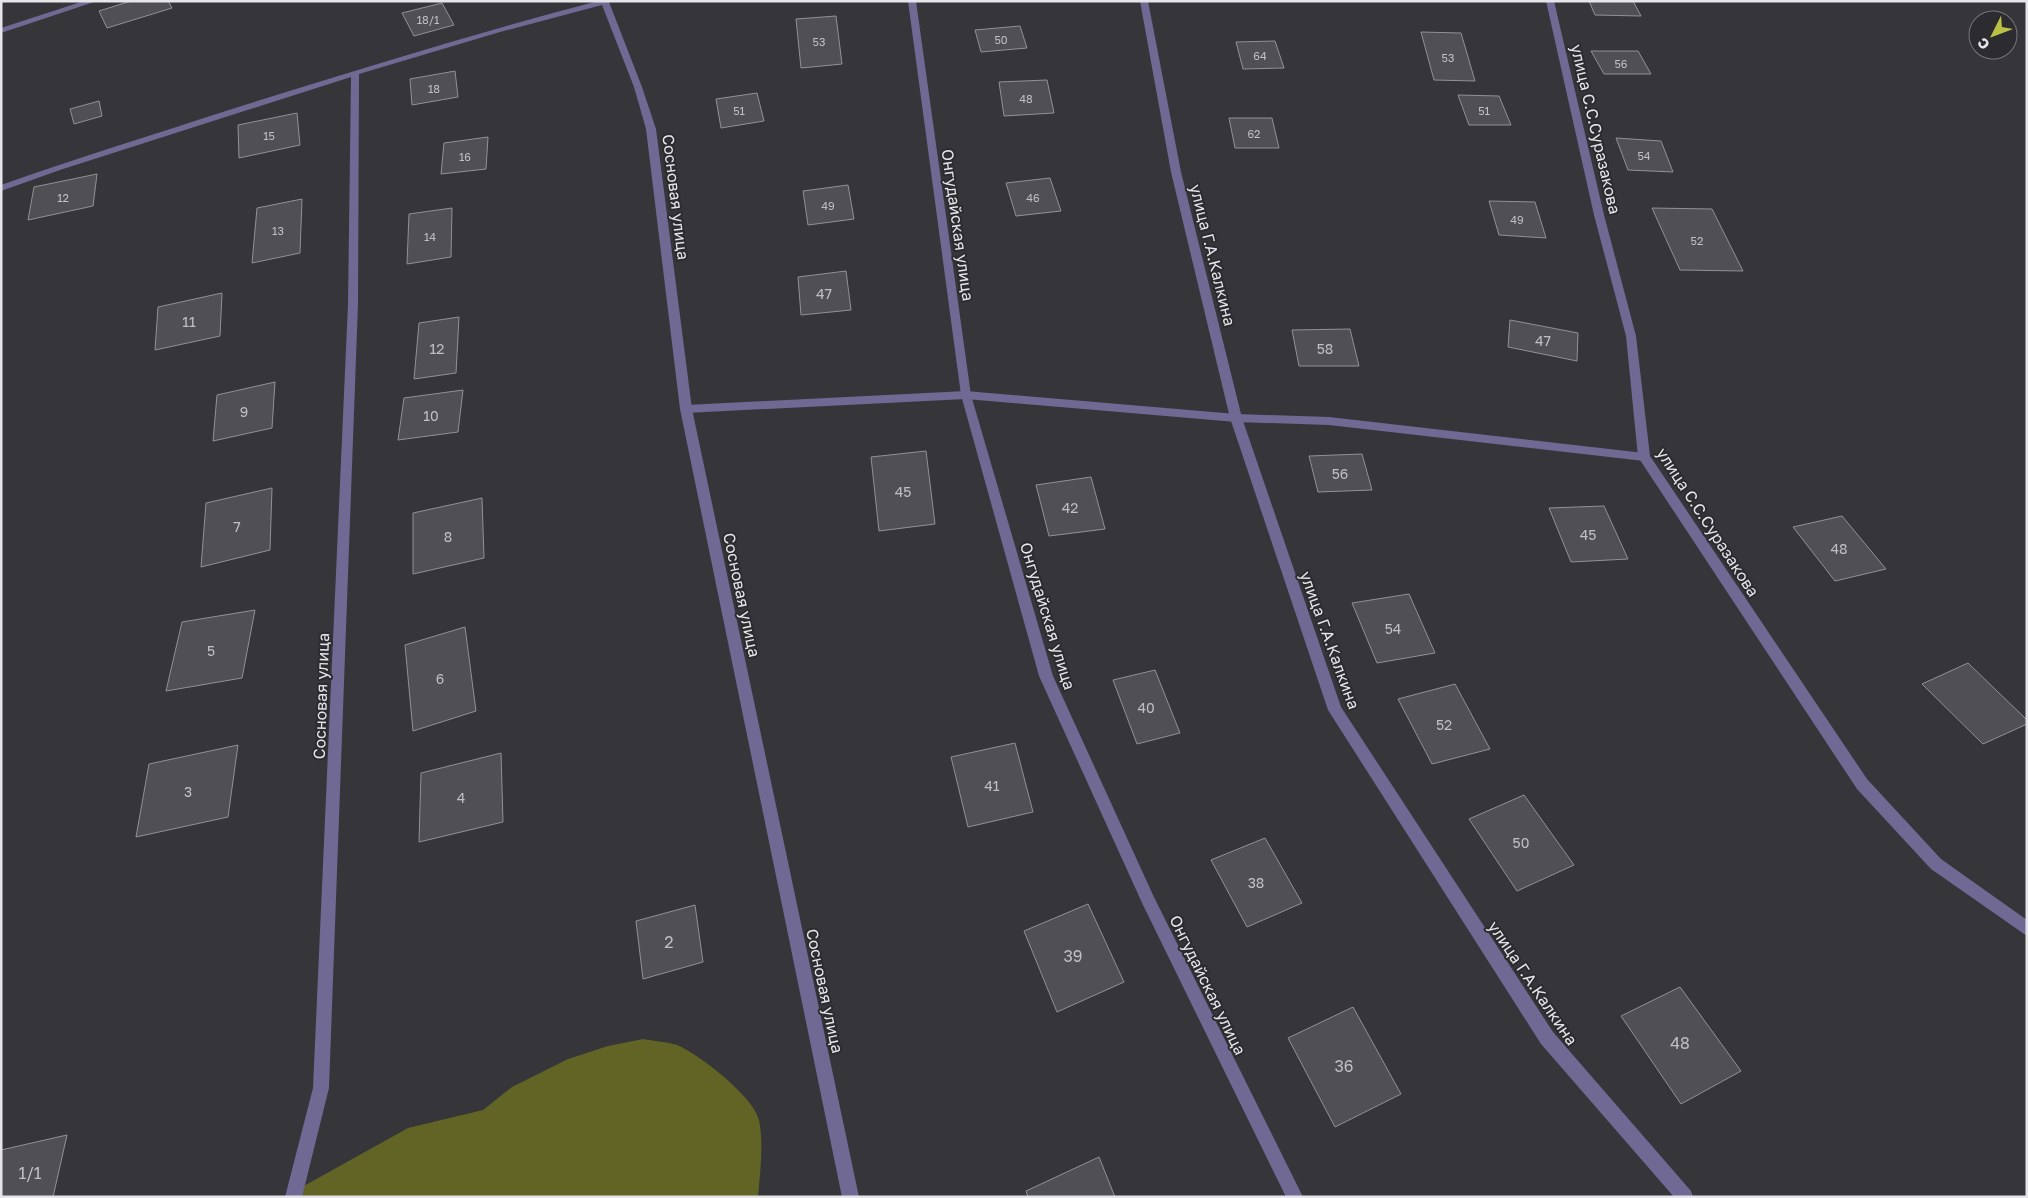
<svg xmlns="http://www.w3.org/2000/svg" width="2028" height="1198" font-family="'Golos Text',sans-serif">
  <style>
    .forest { fill: #616424 }
    .building { fill: #4f4f54; stroke: #919197 }
    .lines { fill: none; stroke-linecap: round; stroke-linejoin: round }
    .service { fill: #6f6994; fill-rule: evenodd }
    .minor { fill: #6f6994; fill-rule: evenodd }
    .labels { text-anchor: middle; dominant-baseline: central; stroke-width: 4; stroke-linejoin: round; paint-order: stroke }
    .far-number-label { font-size: 11px; fill: #c0c0c4 }
    .number-label { font-size: 14px; fill: #c0c0c4 }
    .street-label { font-size: 16px; fill: #e6e6ea; stroke: #2b2b30 }
    .near-number-label { font-size: 16px; fill: #c0c0c4 }
  </style>
  <rect width="100%" height="100%" fill="#35353a"/>
  <path class="forest" d="M643,1039c11,2 24,3 34,6 22,9 77,52 82,75 5,25 1,52 -1,77h-474l124,-69 75,-18 29,-23 56,-28 40,-13z"/>
  <path class="building" d="M131,1h37l4,7 -65,20 -8,-17z
    M1589,1h44l8,15 -46,-1z
    M442,3l12,22 -40,11 -12,-23z
    M836,16l6,48 -41,4 -5,-49z
    M1020,26l7,22 -46,4 -6,-22z
    M1421,32l40,1 14,48 -41,-1z
    M1275,41l9,27 -41,1 -7,-27z
    M1591,51h47l13,23h-47z
    M455,71l3,26 -46,8 -2,-26z
    M1047,80l7,33 -50,3 -5,-34z
    M757,93l7,28 -43,7 -5,-29z
    M1458,95l41,1 12,29h-42z
    M99,101l3,15 -28,8 -4,-15z
    M297,113l3,32 -61,13 -1,-33z
    M1229,118h43l7,30h-44z
    M488,137l-2,32 -45,5 3,-31z
    M1616,138l45,3 12,31 -45,-2z
    M97,174l-4,32 -65,14 6,-33z
    M1050,178l11,33 -45,5 -10,-33z
    M848,185l6,34 -46,6 -5,-34z
    M302,199l-2,54 -48,10 5,-55z
    M1489,201l46,1 11,36 -47,-3z
    M452,208l-1,49 -44,7 2,-50z
    M1652,208l60,1 31,62 -63,-1z
    M846,271l5,39 -50,5 -3,-38z
    M222,293l-2,43 -65,14 3,-43z
    M459,317l-3,56 -42,6 5,-56z
    M1510,320l68,13 -1,28 -69,-14z
    M1350,329l9,37h-60l-7,-36z
    M275,382l-3,46 -59,13 4,-46z
    M463,390l-5,42 -60,8 6,-42z
    M926,451l9,73 -56,7 -8,-74z
    M1362,454l10,36 -54,2 -9,-36z
    M1091,477l14,52 -56,7 -13,-51z
    M272,488l-2,62 -69,17 5,-64z
    M482,498l2,60 -71,16v-61z
    M1604,506l24,53 -57,3 -22,-54z
    M1842,516l44,53 -51,12 -42,-54z
    M1409,594l26,59 -58,10 -25,-60z
    M255,610l-13,68 -76,13 16,-69z
    M465,627l11,84 -63,20 -8,-86z
    M1968,663l59,57v4l-44,20 -61,-60z
    M1155,670l25,63 -43,11 -24,-64z
    M1455,684l35,65 -58,15 -34,-65z
    M1015,743l18,69 -65,15 -17,-70z
    M238,745l-10,72 -92,20 13,-73z
    M501,753l2,69 -84,20 2,-69z
    M1524,795l50,70 -57,26 -48,-72z
    M1265,838l37,65 -55,24 -36,-67z
    M1088,904l36,78 -67,30 -33,-81z
    M695,905l8,57 -60,17 -7,-58z
    M1680,987l61,84 -60,33 -60,-88z
    M1353,1007l48,87 -66,33 -47,-89z
    M67,1135l-14,62h-52v-47z
    M1099,1157l16,40h-87l-2,-6z"/>
  <g class="lines">
    <path class="service" d="M966,391l270,23 93,3 315,36 6,4 -6,4 -315,-36 -93,-3 -270,-23 -280,14 -6,-4 6,-4z"/>
    <path class="minor" d="M84,1h13l-96,32v-5z
      M598,1l11,1 33,85 14,42 36,280 167,788h-17l-162,-788 -34,-280 -12,-42 -32,-82 -102,27 -141,42 -1,230 -29,784 -27,109h-17l28,-109 35,-784 3,-227 -291,93 -59,21v-6c76,-27 154,-51 231,-76 121,-38 243,-76 366,-108z
      M908,1h8l55,394 82,281 100,219 150,302h-17l-143,-292 -104,-229 -78,-281z
      M1140,1h8l33,171 61,246 99,289 212,325 138,159 2,6h-19l-133,-153 -213,-334 -98,-292 -59,-246z
      M1546,1h8l50,214 32,121 14,120 217,323 74,80 86,61v16l-96,-67 -74,-80 -219,-332 -12,-121 -32,-121z"/>
  </g>
  <g class="labels">
    <g class="far-number-label">
      <text x="428" y="19">18/1</text>
      <text x="1001" y="39">50</text>
      <text x="819" y="41">53</text>
      <text x="1260" y="55">64</text>
      <text x="1448" y="57">53</text>
      <text x="1621" y="63">56</text>
      <text x="434" y="88">18</text>
      <text x="1026" y="98">48</text>
      <text x="739" y="110">51</text>
      <text x="1484" y="110">51</text>
      <text x="1254" y="133">62</text>
      <text x="269" y="135">15</text>
      <text x="1644" y="155">54</text>
      <text x="465" y="156">16</text>
      <text x="63" y="197">12</text>
      <text x="1033" y="197">46</text>
      <text x="828" y="205">49</text>
      <text x="1517" y="219">49</text>
      <text x="278" y="230">13</text>
      <text x="430" y="236">14</text>
      <text x="1697" y="240">52</text>
    </g>
    <g class="number-label">
      <text x="824" y="293">47</text>
      <text x="189" y="321">11</text>
      <text x="1543" y="340">47</text>
      <text x="437" y="348">12</text>
      <text x="1325" y="348">58</text>
      <text x="244" y="411">9</text>
      <text x="431" y="415">10</text>
      <text x="1340" y="473">56</text>
      <text x="903" y="491">45</text>
      <text x="1070" y="507">42</text>
      <text x="237" y="526">7</text>
      <text x="1588" y="534">45</text>
      <text x="448" y="536">8</text>
      <text x="1839" y="548">48</text>
      <text x="1393" y="628">54</text>
      <text x="211" y="650">5</text>
      <text x="440" y="678">6</text>
      <text x="1146" y="707">40</text>
      <text x="1444" y="724">52</text>
      <text x="992" y="785">41</text>
      <text x="188" y="791">3</text>
      <text x="461" y="797">4</text>
      <text x="1521" y="842">50</text>
      <text x="1256" y="882">38</text>
    </g>
    <g class="street-label">
      <text transform="translate(1596 129) rotate(77)">улица С.С.Суразакова</text>
      <text transform="translate(676 197) rotate(83)">Сосновая улица</text>
      <text transform="translate(958 225) rotate(82)">Онгудайская улица</text>
      <text transform="translate(1213 255) rotate(76)">улица Г.А.Калкина</text>
      <text transform="translate(1708 522) rotate(57)">улица С.С.Суразакова</text>
      <text transform="translate(742 595) rotate(78)">Сосновая улица</text>
      <text transform="translate(1048 616) rotate(73)">Онгудайская улица</text>
      <text transform="translate(1330 640) rotate(70)">улица Г.А.Калкина</text>
      <text transform="translate(321 696) rotate(-88)">Сосновая улица</text>
      <text transform="translate(1533 983) rotate(56)">улица Г.А.Калкина</text>
      <text transform="translate(1208 985) rotate(64)">Онгудайская улица</text>
      <text transform="translate(825 991) rotate(78)">Сосновая улица</text>
    </g>
    <g class="near-number-label">
      <text x="669" y="942">2</text>
      <text x="1073" y="956">39</text>
      <text x="1680" y="1043">48</text>
      <text x="1344" y="1066">36</text>
      <text x="30" y="1173">1/1</text>
    </g>
  </g>
  <rect width="2028" height="1198" fill="none" stroke="#e6e6ea" stroke-width="5"/>
  <g transform="translate(1993 35) rotate(228)"><circle r="24" fill="#2b2b30" stroke="#76767a"/>
  <path d="M0-4L9 19L0 12L-9 19Z" fill="#bcc044"/>
  <text y="-8" font-size="14" font-weight="bold" text-anchor="middle" fill="#e6e6ea">С</text>
  </g>
</svg>
